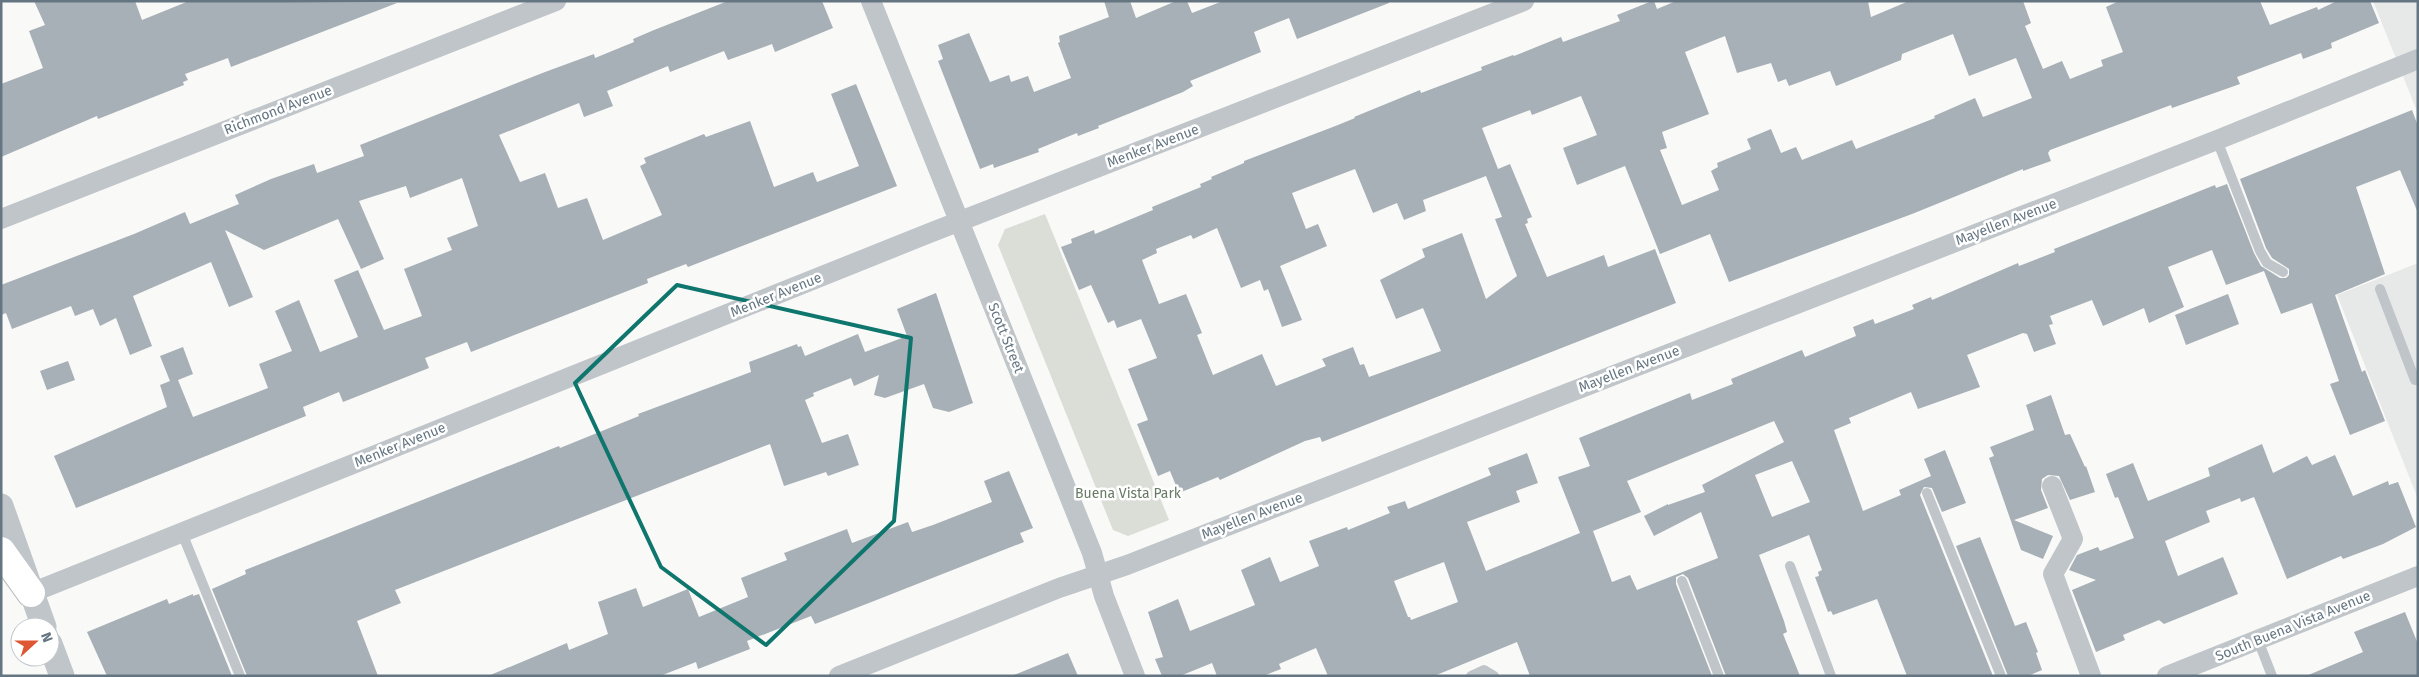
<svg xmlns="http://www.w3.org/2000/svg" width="2419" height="677" font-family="'Fira Sans',sans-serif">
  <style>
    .built { fill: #e7e8e8 }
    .green { fill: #daded7 }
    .building { fill: #a7b0b6; fill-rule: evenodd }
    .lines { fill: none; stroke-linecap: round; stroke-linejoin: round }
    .motorway-casing { stroke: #b4b8bc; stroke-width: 30 }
    .service { stroke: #c0c5c9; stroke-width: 10 }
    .minor { stroke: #c0c5c9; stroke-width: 20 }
    .tertiary { stroke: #c0c5c9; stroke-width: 25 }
    .motorway { stroke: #fff; stroke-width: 28 }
    .marked { fill: none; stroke: #0f766e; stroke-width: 4; stroke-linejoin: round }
    .labels { text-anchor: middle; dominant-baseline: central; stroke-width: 5; stroke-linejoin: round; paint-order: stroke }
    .street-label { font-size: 14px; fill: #657682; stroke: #fff }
    .park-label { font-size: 14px; fill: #687a64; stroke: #fff }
  </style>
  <rect width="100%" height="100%" fill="#f9f9f7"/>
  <path class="built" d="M2373,1h45v113l-13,-33z
    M2418,263v236l-81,-204z"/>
  <path class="green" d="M1045,214l124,306 -41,16 -15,-6 -115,-285 7,-16z"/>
  <path class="building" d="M34,1h101l7,19 47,-19 208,2 -166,64 -3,-9 -43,16 3,6 -5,2 1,3 -86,34 -1,-3 -96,41v-73l42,-16 -14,-37 16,-6z
    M728,1h94l11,27 -58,24 -3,-8 -44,16 -4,-9 -54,21 -2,-6 -61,25 6,15 -29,11 -5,-14 -80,32 21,47 25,-9 13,35 29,-10 16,42 59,-25 -22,-49 6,-3 -2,-5 60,-24 2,3 44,-16 24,66 39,-15 4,10 42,-16 -28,-72 25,-10 41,102 -209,81 -2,-3 -39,15 1,4 -177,69 -4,-10 -42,16 4,10 -86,34 -4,-10 -36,15 3,9 -230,92 -22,-52 113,-49 -7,-22 10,-4 -10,-25 23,-9 10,27 -15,6 15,37 75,-29 -9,-24 33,-13 -17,-40 24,-11 21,52 38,-15 -24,-57 24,-10 26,60 38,-14 -18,-47 48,-19 -5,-12 31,-12 -16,-48 -52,20 -4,-12 -47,15 25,58 -23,10 -23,-50 -74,31 -39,-20 28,67 -24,10 -18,-45 -78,34 19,50 -22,9 -14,-37 -16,8 -7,-17 -18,7 -4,-10 -59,23 -6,-16 -5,2v-30l133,-51 51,-22 5,12 49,-20 -4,-9 36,-16 43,-15 3,9 47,-17 -4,-11 185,-73 49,-18 1,4 39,-16 -1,-3 21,-9z
    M1104,1h26l6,17 40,-17h11l5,12 31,-12h166v2l-92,36 -8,-21 -35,14 7,20 -71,29 3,5 -10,6 -85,34 1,2 -21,8 -1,-3 -39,16 1,3 -45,16 -1,-4 -13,5 -42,-108 5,-2 -5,-14 31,-12 21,49 19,-7 2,7 17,-6 6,16 37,-14 -13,-35 2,-1 -1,-6 50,-19z
    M1652,1h2l3,8 19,-8h192l3,16 38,-16h114l8,22 -6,3 18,43 19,-8 8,18 33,-13 -2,-6 22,-8 -17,-45 13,-6h141l10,24 47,-18 1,3 19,-9h33l9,22 -48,20 1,5 -29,11 -2,-6 -64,24 3,7 -68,24 -1,-3 -121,45 -2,3 3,8 -28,10v-2l-111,45 -183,68 -19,-48 -50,20 -35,-88 -48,19 -14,-37 34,-13 -16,-39 -49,19 -2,-5 -48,18 16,41 12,-5 22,53 -5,2 1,4 -3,1 22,53 57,-22 4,12 47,-18 21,54 -354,139 -2,-5 -15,4 -85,39 -2,-3 -39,16 -9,-22 -12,5 -21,-52 11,-4 -20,-51 29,-11 -16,-39 -24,9 -3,-8 -6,3 -17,-38 -12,5 -18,-43 11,-4 -1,-4 23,-9 1,4 58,-24 -1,-3 49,-20 -1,-3 12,-5 -1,-2 33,-14v-2l94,-36 17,-7 -1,-1 66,-27 1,3 61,-23 -1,-3 32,-12 1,1 47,-19 2,5 57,-21 -3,-6zM1953,34l16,42 47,-18 16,40 -49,19 -8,-19 -41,18 1,2 -79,31 -4,-9 -50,20 -6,-13 -15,6 -10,-24 -24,10 4,10 -34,14 1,4 -7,4 8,19 -37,15 -22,-55 7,-2 -5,-16 47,-18 -24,-62 40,-16 12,37 34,-10 7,19 8,-3 3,7 41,-15 6,15 65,-26 1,-6zM1355,169l18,44 24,-10 7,17 22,-9 -3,-11 63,-24 16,41 -7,2 22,57 -31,23 -24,-66 -40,16 3,8 -45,23 16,39 27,-11 18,43 -72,26 -5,-13 -4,1 -7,-18 -31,12 4,7 -50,20 -14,-32 -49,21 -16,-40 5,-2 -16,-39 -27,10 -17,-44 15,-7 -1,-4 35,-14 2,4 24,-11 24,60 19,-8 4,11 4,-2 14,38 20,-7 -22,-54 47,-20 -9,-22 -12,5 -14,-36z
    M2412,110l6,16v87l-18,-43 -44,17 29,87 -50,21 27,77 3,-2 20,51 -35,14 -20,-51 9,-3 -27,-78 -31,11 -17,-43 -38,14 -14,-35 -44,17 16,40 -35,16 -5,-15 -41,18 -11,-26 -42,16 3,8 -4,1 7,19 -22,8 -7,-18 -4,-1 -56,22 13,32 -62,22 -7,-17 -62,26 2,5 -17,7 29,81 38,-16 -2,-5 32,-14 -7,-17 21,-9 21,53 -24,9 -10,-24 -8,-1 -4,8 73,181h-86l-30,-77 -44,16 -2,-4 -3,1 -13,-35 4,-1 -1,-4 4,-2 -13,-35 -50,20 25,66 3,11 -4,2 17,42h-74l-38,-98 -5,-4 -7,3v7l36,92h-182l-13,-34 -83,34h-106l-12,-28 -37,16 2,5 -18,7h-46l-5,-13 -32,13h-18l-7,-17 8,-2 -15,-45 30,-13 12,32 65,-26 -14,-35 29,-13 10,25 39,-16 -10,-25 38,-14 1,3 42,-17 -3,-6 18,-6 3,8 83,-34 -3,-7 39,-15 11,30 -22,8 4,11 -53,20 19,49 94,-38 -22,-56 32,-11 -11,-28 111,-45 2,7 41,-16 -2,-5 71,-29 3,7 51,-21 -3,-9 20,-8 2,5 39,-15 -2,-4 19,-8 1,3 86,-37 1,3 36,-14 -1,-3 161,-64 1,3 11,-4 27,69 7,13 19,12h6l3,-3v-6l-17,-11 -6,-10 -26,-69zM1774,421l10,21 -82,43 3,7 -37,13v-1l-24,12 10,20 47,-24 17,46 -81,32 -7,-15 -18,7 -19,-51 48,-19 -14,-31zM1792,461l18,41 -38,15 -17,-42zM1444,562l14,40 -47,18 -1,-3h-2l-14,-36z
    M936,293l37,110 -24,9 -16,-4 -9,-24 -39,14 -11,-3 5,-20 -25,11 -3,-8 -38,15 1,3 -9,4 17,43 26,-9 11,31 -31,11 -2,-4 -42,14 -14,-42 -375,146 6,13 -44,18 21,55h-131l-35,-87 34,-15 -1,-4 314,-124 1,2 79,-32 -1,-2 113,-42 -2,-10 48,-18 1,3 3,-1 4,10 53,-22 7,18 42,-16 -10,-27z
    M2228,294l11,30 -53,21 -11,-30z
    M68,361l7,19 -28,10 -7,-19z
    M2051,395l14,40 5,-1 15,33 1,-1 9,26 -25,8 -11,-24 -11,-1 -6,4 -1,11 7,18 -34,12 39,16 -10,23 -22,-9 -32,-92 5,-2 -4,-9 44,-17 -8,-25z
    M2262,444l11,29 34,-17 5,9 23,-10 18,41 35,-15 1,4 9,-3 18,45 -33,17 -40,15 -2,-3 -54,23 -33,-82 -13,5 -1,-4 -34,13 4,11 -45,19 13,35 45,-19 15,37 -74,30 -5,-4 -36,15 2,5 -29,12 -24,-62 24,-10 -27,-10 8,-15 21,-8 2,4 34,-13 -16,-41 -3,1 -9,-24 27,-11 15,38 62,-25 -2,-8z
    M1009,471l24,57 -13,5 4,9 -150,59 -59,23 -4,-8 -64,25 3,8 -52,20 -2,-7 -36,14h-172l79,-33 2,7 39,-16 -10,-32 38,-14 7,19 45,-18 11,28 49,-20 -7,-19 46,-18 -3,-7 63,-24 5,14 56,-21 4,10 21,-7 59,-23 -8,-21z
    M1980,537l35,89 11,-4 12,30 -2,1 6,17 -14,6h-20l-52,-130z
    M193,594v2l6,-2 33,82h-125l-20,-44 80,-33 2,5z
    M2405,612l13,32v32h-112l57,-24 -9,-20z
    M1068,653l10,23h-64v-1z"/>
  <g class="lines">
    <g class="motorway-casing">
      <path id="motorway" d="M1,551l30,42"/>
    </g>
    <path class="service" d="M2217,140l43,111 7,12 16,9
      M2380,289l35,91 3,-1
      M1927,493l74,183
      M182,533l58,143
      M1790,566l41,110
      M1682,581l37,95
      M2258,640l14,36
      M1471,676l13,-6 10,6"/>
    <path class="minor" d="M871,1l221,552 12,43 31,80
      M1,219l555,-218
      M2052,486l21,53 -20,35 38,102
      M31,593l896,-359 597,-233
      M839,676l220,-88 68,-23 1090,-425 201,-81
      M2167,676l251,-100"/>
    <path class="tertiary" d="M1,506l43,121
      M50,644l12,32"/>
    <use href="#motorway" class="motorway"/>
  </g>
  <path class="marked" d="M677,285l234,53 -17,183 -128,124 -105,-78 -86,-184z"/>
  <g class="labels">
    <g class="street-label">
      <text transform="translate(278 110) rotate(-21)">Richmond Avenue</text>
      <text transform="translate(1153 146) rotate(-21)">Menker Avenue</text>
      <text transform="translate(2006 222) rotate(-21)">Mayellen Avenue</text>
      <text transform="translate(776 295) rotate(-22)">Menker Avenue</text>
      <text transform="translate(1006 338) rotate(68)">Scott Street</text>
      <text transform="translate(1629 369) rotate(-21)">Mayellen Avenue</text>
      <text transform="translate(400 445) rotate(-22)">Menker Avenue</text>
      <text transform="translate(1252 516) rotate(-21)">Mayellen Avenue</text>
      <text transform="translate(2293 626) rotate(-22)">South Buena Vista Avenue</text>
    </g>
    <g class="park-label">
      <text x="1128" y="493">Buena Vista Park</text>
    </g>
  </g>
  <rect width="2419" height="677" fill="none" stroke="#657682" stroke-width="5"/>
  <g transform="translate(35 642) rotate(69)"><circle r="24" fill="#ffffff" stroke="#c1c8cd"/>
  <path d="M0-4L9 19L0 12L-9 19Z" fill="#df5632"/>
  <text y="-8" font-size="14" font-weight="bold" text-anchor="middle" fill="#657682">N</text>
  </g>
</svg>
